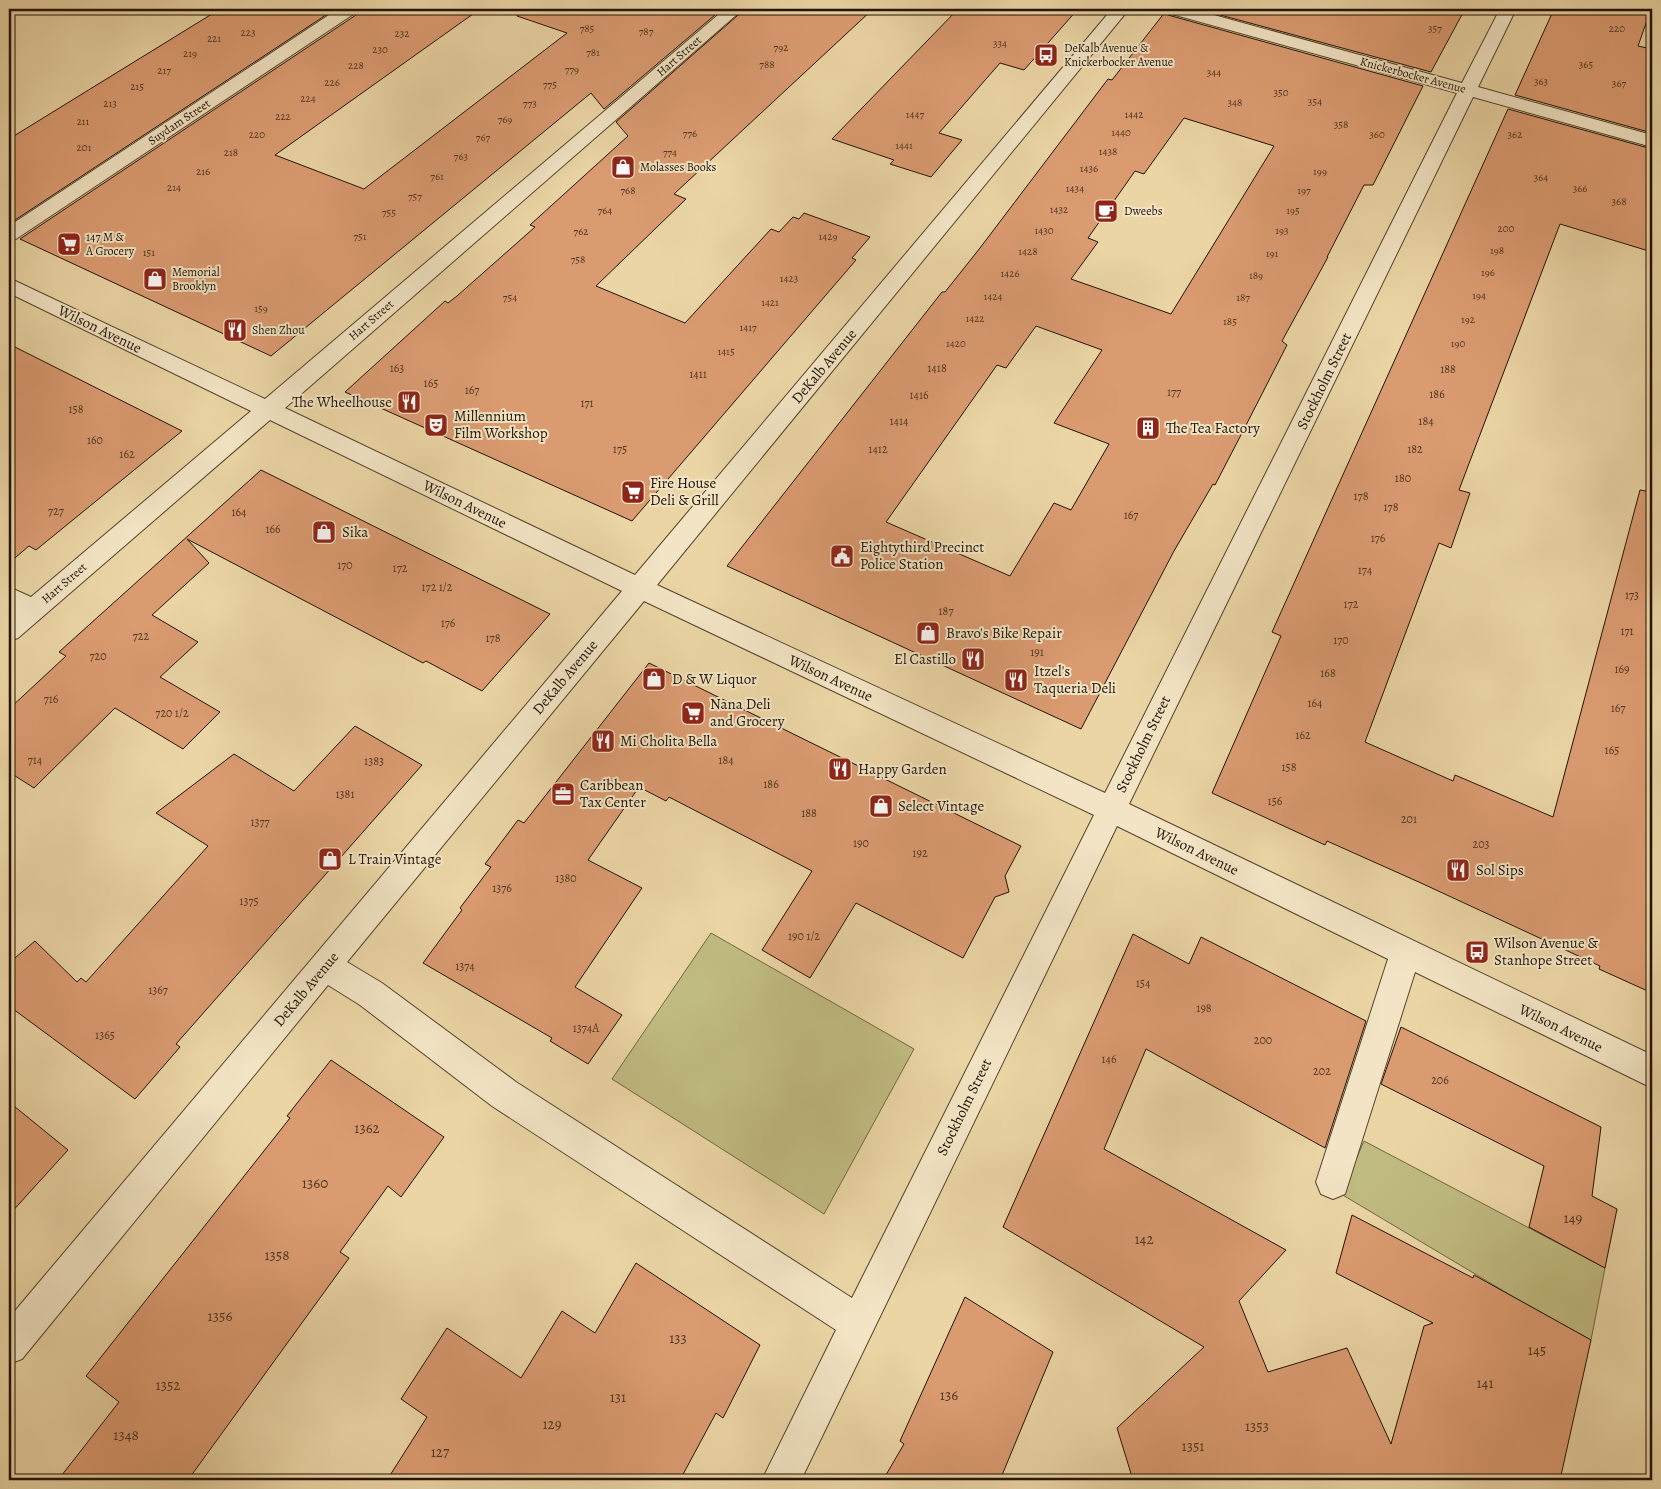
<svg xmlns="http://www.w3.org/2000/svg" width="1661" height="1489" font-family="Alegreya,serif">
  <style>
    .green { fill: #c0bb81; stroke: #706742 }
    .building { fill: #db9b71; stroke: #211304; fill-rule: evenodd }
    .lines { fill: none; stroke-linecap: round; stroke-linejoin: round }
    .minor-casing { stroke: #54442c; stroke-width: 2 }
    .minor { fill: #f2e4c4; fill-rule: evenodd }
    .labels { text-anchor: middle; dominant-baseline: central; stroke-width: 4; stroke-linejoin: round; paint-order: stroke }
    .far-number-label { font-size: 11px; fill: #50351f }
    .far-poi-label { font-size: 12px; fill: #211304; stroke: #f2e4c4; text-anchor: start }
    .far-street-label { font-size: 12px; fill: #211304; stroke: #f2e4c4 }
    .number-label { font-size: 12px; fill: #50351f }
    .street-label { font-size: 15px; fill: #211304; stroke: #f2e4c4 }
    .poi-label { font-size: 15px; fill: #211304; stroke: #f2e4c4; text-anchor: start }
    .near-number-label { font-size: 15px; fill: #50351f }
  </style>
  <rect width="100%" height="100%" fill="#ebd5a5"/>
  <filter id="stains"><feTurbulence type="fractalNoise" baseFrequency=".004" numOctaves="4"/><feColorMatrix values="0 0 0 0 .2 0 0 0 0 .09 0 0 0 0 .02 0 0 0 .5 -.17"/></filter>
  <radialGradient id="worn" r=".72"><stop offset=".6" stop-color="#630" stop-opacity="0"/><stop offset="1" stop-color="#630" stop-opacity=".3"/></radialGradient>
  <path class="green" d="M711,933l203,116 -90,165 -212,-135z
    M1364,1141l241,127 -14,72 -79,-44 -171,-102z"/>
  <path class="building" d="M220,9h115l-326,215v-85z
    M359,9h121l-205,146 89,34 203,-156 -50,-17 1,-7h204l-118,100 -13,-16 -320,263 -251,-117 336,-224z
    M745,9h128l-199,185 12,5 -90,87 89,37 86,-94 8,3 14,-15 6,2 5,-6 66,24 -18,21 4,2 -224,261 -287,-129 100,-91 3,2 9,-7 78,-69 -5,-2 98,-89 -12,-14z
    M958,9h120l-54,61 -24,-7 -61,70 23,7 -31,37 -41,-13 4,-4 -62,-21z
    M1198,9h267l-34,63z
    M1554,9h97l-13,37 14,3v84l-137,-38z
    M1165,12l3,3 255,71 -50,99h-9l-37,72h1l-46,84 5,4 -45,88 -27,52 -2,-1 -39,67 -93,178 -354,-163 215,-274h3l35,-44 128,-169 4,1zM1184,118l90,28 -103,168 -100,-35 27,-37 -10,-4 47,-67 9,3zM1036,326l66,24 -48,73 55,21 -38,66 -17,-7 -44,73 -124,-54 111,-157 9,3z
    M1508,109l144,40v103l-92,-28 -98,258 -3,8 11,3 -19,55 -12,-5 -74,199 88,39 2,-6 98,42 87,-327 12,2v501l-53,-24 1,-3 -179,-83 -94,-42 -2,4 -113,-52 69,-157 -9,-4z
    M9,344l173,87 -146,119 -7,-4 -20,17z
    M261,470l289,144 -68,77 -56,-30 -3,2 -236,-124 22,24 -57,52 46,27 -38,35 60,35 -37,37 -68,-41 -81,80 -25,-16v-63l57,-53 -7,-4z
    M649,663l372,183 -16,30 4,16 -14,5 -32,61 -107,-55 -46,75 -48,-28 50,-79 -143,-74 -3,4 -27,-14 -51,73 54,28 -67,99 47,28 -34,49 -38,-23 2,-3 -129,-75 39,-53 -2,-2 31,-41 -6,-3 33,-44 6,3z
    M355,726l67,39 -246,279 4,3 -45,52 -126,-93v-43l26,-22 42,41 4,-4 5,4 122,-136 -52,-33 78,-59 60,37z
    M1133,934l56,30 12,-27 165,84 -41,127 -179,-99 -42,100 182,101 -47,51 29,71 79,-24 44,96 33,-118 9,-3 -97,-50 16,-58 121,63 1,-3 117,65 -31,140h-427l-16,-52 87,-81 -201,-120z
    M1401,1027l200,100 -9,69 25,13 -12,59 -76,-41 15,-61 -163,-82z
    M331,1060l113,77 -43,60 -13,-11 -48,66 9,6 -161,222h-130l61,-78 -33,-26 204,-258 -3,-2z
    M9,1102l59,48 -59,65z
    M636,1263l124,82 -37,73 -7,-5 -36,67h-293l40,-63 -26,-18 46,-71 74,50 41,-67 33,22z
    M965,1297l88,55 -53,128h-117l21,-36 -4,-3z"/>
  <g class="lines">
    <g class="minor-casing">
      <path id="minor" d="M338,9h19l-2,4 -339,226 -7,2v-15z
        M725,9h18l-458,399 350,167 477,-566h17l-472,576 448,208 352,-700 -289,-80 -2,-4h26l270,74 38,-74h16l-38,78 174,48v12l-179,-50 -344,707 523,251v33l-237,-116 -70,222 -12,5 -12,-5 -5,-12 72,-223 -271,-133 -316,654h-39l74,-150 -344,-224 -132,-101 -32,-20 -306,374 -13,5v-46l613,-727 -352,-171 -252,218 -9,3v-25l5,-4 -5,-3v-22l22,10 220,-186 -242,-118v-15l256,121zM644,601l450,214 -242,483 -336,-216 -134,-99 -35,-21z"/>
    </g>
    <use href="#minor" class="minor"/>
  </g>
  <defs>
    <g id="bus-square" transform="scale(1.25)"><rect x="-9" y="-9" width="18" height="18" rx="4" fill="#8f2418" stroke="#f2e4c4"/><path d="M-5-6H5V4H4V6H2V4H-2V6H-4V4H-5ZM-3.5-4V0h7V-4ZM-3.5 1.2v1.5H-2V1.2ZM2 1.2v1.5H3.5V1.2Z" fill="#fff"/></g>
    <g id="shop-square" transform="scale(1.25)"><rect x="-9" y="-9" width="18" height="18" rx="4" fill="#8f2418" stroke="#f2e4c4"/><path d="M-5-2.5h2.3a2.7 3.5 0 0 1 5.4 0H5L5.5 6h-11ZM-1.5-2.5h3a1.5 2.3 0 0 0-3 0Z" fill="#fff"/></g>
    <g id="cafe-square" transform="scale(1.25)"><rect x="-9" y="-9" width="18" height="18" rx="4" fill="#8f2418" stroke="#f2e4c4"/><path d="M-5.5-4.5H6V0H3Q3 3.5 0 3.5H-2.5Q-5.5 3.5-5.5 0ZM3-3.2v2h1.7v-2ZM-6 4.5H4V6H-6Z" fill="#fff"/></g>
    <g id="supermarket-square" transform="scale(1.25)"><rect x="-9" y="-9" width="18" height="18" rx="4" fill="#8f2418" stroke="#f2e4c4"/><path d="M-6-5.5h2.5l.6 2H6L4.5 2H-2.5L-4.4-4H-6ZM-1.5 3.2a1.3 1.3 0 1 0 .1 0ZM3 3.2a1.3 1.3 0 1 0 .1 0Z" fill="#fff"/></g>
    <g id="restaurant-square" transform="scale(1.25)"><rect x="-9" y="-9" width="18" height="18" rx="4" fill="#8f2418" stroke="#f2e4c4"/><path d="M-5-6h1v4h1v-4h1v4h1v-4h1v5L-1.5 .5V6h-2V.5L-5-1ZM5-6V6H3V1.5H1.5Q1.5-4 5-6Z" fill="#fff"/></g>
    <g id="theatre-square" transform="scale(1.25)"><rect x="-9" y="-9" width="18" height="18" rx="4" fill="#8f2418" stroke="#f2e4c4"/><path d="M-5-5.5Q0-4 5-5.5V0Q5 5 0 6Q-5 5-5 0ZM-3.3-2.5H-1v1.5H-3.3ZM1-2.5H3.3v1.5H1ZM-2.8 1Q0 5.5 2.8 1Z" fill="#fff"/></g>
    <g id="building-square" transform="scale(1.25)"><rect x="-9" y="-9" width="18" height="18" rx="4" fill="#8f2418" stroke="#f2e4c4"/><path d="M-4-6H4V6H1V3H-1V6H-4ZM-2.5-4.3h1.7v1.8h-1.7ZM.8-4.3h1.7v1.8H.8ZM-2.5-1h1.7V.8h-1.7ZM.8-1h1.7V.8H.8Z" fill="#fff"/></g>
    <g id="civic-square" transform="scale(1.25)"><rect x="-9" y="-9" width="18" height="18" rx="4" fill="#8f2418" stroke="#f2e4c4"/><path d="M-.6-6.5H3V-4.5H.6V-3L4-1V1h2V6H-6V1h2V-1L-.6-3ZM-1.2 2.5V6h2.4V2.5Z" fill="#fff"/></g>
    <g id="office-square" transform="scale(1.25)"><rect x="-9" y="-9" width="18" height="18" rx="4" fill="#8f2418" stroke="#f2e4c4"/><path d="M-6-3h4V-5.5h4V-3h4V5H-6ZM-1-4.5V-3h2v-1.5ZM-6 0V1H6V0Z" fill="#fff"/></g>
  </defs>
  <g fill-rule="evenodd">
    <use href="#bus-square" x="1046" y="55"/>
    <use href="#shop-square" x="623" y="167"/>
    <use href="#cafe-square" x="1106" y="211"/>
    <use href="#supermarket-square" x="69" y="244"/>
    <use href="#shop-square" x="155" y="279"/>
    <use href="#restaurant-square" x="235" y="330"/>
    <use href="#restaurant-square" x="409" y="402"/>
    <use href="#theatre-square" x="436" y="425"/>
    <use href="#building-square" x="1148" y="428"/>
    <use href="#supermarket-square" x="633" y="492"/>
    <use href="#shop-square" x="324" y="532"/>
    <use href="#civic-square" x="842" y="556"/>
    <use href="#shop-square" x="928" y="633"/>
    <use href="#restaurant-square" x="973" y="659"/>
    <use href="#shop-square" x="654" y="679"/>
    <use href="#restaurant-square" x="1016" y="680"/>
    <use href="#supermarket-square" x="693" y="713"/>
    <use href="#restaurant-square" x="603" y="741"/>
    <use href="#restaurant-square" x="840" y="769"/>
    <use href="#office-square" x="563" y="794"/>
    <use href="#shop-square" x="881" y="806"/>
    <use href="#shop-square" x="330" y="859"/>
    <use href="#restaurant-square" x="1458" y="870"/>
    <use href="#bus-square" x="1477" y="952"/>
  </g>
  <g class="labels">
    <g class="far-number-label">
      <text x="587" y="28">785</text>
      <text x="1435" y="28">357</text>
      <text x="1617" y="28">220</text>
      <text x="646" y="31">787</text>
      <text x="248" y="32">223</text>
      <text x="402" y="33">232</text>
      <text x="214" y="38">221</text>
      <text x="1000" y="43">334</text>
      <text x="781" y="47">792</text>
      <text x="380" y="49">230</text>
      <text x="593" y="52">781</text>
      <text x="190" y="53">219</text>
      <text x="767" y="64">788</text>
      <text x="1586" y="64">365</text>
      <text x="356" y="65">228</text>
      <text x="572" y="69">779</text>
      <text x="164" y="70">217</text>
      <text x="1214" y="72">344</text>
      <text x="1541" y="81">363</text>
      <text x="332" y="82">226</text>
      <text x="1619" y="83">367</text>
      <text x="550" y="84">775</text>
      <text x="137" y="86">215</text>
      <text x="1281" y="92">350</text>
      <text x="308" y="98">224</text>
      <text x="1315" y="101">354</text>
      <text x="1235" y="102">348</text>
      <text x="110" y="103">213</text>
      <text x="530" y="103">773</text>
      <text x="915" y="114">1447</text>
      <text x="1134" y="114">1442</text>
      <text x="283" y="116">222</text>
      <text x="505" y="119">769</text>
      <text x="83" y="121">211</text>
      <text x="1341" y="124">358</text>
      <text x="1121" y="132">1440</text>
      <text x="690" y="133">776</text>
      <text x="257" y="134">220</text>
      <text x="1377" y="134">360</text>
      <text x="1515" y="134">362</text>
      <text x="483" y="137">767</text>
      <text x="904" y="145">1441</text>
      <text x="84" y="147">201</text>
      <text x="1108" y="151">1438</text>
      <text x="231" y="152">218</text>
      <text x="670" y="152">774</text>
      <text x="461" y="156">763</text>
      <text x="1089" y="168">1436</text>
      <text x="203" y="171">216</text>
      <text x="1320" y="171">199</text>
      <text x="437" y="176">761</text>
      <text x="1541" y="177">364</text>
      <text x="174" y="187">214</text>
      <text x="1075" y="188">1434</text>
      <text x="1580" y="188">366</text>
      <text x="628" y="190">768</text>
      <text x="1304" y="190">197</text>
      <text x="415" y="196">757</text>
      <text x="1619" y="201">368</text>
      <text x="1059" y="209">1432</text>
      <text x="605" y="210">764</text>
      <text x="1293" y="210">195</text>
      <text x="389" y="212">755</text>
      <text x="1506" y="228">200</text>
      <text x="1044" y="230">1430</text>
      <text x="1282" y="230">193</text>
      <text x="581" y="231">762</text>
      <text x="360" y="236">751</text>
      <text x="828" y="236">1429</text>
      <text x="1497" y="250">198</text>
      <text x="1028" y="251">1428</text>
      <text x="149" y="252">151</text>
      <text x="1272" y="253">191</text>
      <text x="578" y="259">758</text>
      <text x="1488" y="272">196</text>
      <text x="1010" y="273">1426</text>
      <text x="1256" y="275">189</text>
      <text x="789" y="278">1423</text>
      <text x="1479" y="295">194</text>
      <text x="993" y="296">1424</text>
      <text x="510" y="297">754</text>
      <text x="1243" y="297">187</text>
      <text x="770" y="302">1421</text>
      <text x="261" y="308">159</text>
      <text x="975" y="318">1422</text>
      <text x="1468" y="319">192</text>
      <text x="1230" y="321">185</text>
      <text x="748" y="327">1417</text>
      <text x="956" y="343">1420</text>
      <text x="1458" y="343">190</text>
      <text x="726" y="351">1415</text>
    </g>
    <g class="far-poi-label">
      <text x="1064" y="48">DeKalb Avenue &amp;<tspan x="1064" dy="14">Knickerbocker Avenue</tspan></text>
      <text x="640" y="167">Molasses Books</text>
      <text x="1124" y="211">Dweebs</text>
      <text x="86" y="237">147 M &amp;<tspan x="86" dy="14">A Grocery</tspan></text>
      <text x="172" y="272">Memorial<tspan x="172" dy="14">Brooklyn</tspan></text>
      <text x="252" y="330">Shen Zhou</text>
    </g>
    <g class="far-street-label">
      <text transform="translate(679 56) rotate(-41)">Hart Street</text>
      <text transform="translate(1413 75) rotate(15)">Knickerbocker Avenue</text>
      <text transform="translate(179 122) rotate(-34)">Suydam Street</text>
      <text transform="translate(371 320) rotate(-41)">Hart Street</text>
      <text transform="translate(64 583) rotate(-41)">Hart Street</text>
    </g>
    <g class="number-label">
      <text x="397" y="368">163</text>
      <text x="937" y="368">1418</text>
      <text x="1448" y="369">188</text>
      <text x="698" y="374">1411</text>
      <text x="431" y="383">165</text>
      <text x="472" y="390">167</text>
      <text x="1174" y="392">177</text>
      <text x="1437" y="394">186</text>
      <text x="919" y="395">1416</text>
      <text x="587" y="403">171</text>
      <text x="76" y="409">158</text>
      <text x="899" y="421">1414</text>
      <text x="1426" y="421">184</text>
      <text x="95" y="440">160</text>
      <text x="620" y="449">175</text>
      <text x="878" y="449">1412</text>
      <text x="1415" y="449">182</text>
      <text x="127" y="454">162</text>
      <text x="1403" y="478">180</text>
      <text x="1361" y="496">178</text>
      <text x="1391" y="507">178</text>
      <text x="56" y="511">727</text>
      <text x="239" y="512">164</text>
      <text x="1131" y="515">167</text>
      <text x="273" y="529">166</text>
      <text x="1378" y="538">176</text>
      <text x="345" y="565">170</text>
      <text x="400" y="568">172</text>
      <text x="1365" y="570">174</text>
      <text x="437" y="587">172 1/2</text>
      <text x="1632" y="595">173</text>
      <text x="1351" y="604">172</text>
      <text x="946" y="611">187</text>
      <text x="448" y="623">176</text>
      <text x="1627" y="631">171</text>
      <text x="141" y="636">722</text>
      <text x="493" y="638">178</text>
      <text x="1341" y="640">170</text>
      <text x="1037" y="652">191</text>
      <text x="98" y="656">720</text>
      <text x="1622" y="669">169</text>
      <text x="1328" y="673">168</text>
      <text x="51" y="699">716</text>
      <text x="1315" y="703">164</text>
      <text x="1618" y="708">167</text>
      <text x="172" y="713">720 1/2</text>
      <text x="1303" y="735">162</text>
      <text x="1612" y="750">165</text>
      <text x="35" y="760">714</text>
      <text x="726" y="760">184</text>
      <text x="374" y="761">1383</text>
      <text x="1289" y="767">158</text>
      <text x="771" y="784">186</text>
      <text x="345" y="794">1381</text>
      <text x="1275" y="801">156</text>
      <text x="809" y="813">188</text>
      <text x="1409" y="819">201</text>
      <text x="260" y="822">1377</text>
      <text x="861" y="843">190</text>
      <text x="1481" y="844">203</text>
      <text x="920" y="853">192</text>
      <text x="566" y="878">1380</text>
      <text x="502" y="888">1376</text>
      <text x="249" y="901">1375</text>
      <text x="804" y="936">190 1/2</text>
      <text x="465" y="966">1374</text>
      <text x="1143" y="983">154</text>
      <text x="158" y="990">1367</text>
      <text x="1204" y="1008">198</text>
      <text x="586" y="1028">1374A</text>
      <text x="105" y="1035">1365</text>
      <text x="1263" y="1040">200</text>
      <text x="1109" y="1059">146</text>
      <text x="1322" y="1071">202</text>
      <text x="1440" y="1080">206</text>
    </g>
    <g class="street-label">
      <text transform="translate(100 329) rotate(26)">Wilson Avenue</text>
      <text transform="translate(824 366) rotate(-50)">DeKalb Avenue</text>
      <text transform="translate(1324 381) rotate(-64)">Stockholm Street</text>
      <text transform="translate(465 504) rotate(26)">Wilson Avenue</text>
      <text transform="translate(565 677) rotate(-50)">DeKalb Avenue</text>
      <text transform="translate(831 678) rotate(25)">Wilson Avenue</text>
      <text transform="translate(1143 744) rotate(-64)">Stockholm Street</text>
      <text transform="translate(1197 851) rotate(26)">Wilson Avenue</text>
      <text transform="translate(306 989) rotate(-50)">DeKalb Avenue</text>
      <text transform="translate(1561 1028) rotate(26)">Wilson Avenue</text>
      <text transform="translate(964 1107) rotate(-64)">Stockholm Street</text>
    </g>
    <g class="poi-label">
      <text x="392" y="402" text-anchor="end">The Wheelhouse</text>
      <text x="454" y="416">Millennium<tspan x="454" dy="17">Film Workshop</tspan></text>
      <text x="1166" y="428">The Tea Factory</text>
      <text x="650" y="483">Fire House<tspan x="650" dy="17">Deli &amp; Grill</tspan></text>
      <text x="342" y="532">Sika</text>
      <text x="860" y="547">Eightythird Precinct<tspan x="860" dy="17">Police Station</tspan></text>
      <text x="946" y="633">Bravo's Bike Repair</text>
      <text x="956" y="659" text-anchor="end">El Castillo</text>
      <text x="1034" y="671">Itzel's<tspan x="1034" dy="17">Taqueria Deli</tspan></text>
      <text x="672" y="679">D &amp; W Liquor</text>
      <text x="710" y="704">Nana Deli<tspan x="710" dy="17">and Grocery</tspan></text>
      <text x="620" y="741">Mi Cholita Bella</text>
      <text x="858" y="769">Happy Garden</text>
      <text x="580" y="785">Caribbean<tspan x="580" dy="17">Tax Center</tspan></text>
      <text x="898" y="806">Select Vintage</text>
      <text x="348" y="859">L Train Vintage</text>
      <text x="1476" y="870">Sol Sips</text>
      <text x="1494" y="943">Wilson Avenue &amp;<tspan x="1494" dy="17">Stanhope Street</tspan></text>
    </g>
    <g class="near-number-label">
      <text x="367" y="1128">1362</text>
      <text x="315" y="1183">1360</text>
      <text x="1573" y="1218">149</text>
      <text x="1144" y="1239">142</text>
      <text x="277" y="1255">1358</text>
      <text x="220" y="1316">1356</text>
      <text x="678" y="1338">133</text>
      <text x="1537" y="1350">145</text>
      <text x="1485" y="1383">141</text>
      <text x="168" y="1385">1352</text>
      <text x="949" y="1395">136</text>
      <text x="618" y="1397">131</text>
      <text x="552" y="1424">129</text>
      <text x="1257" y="1426">1353</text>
      <text x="126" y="1435">1348</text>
      <text x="1193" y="1446">1351</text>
      <text x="440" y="1452">127</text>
    </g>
  </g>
  <rect width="1661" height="1489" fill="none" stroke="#ebd5a5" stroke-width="30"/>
  <rect x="10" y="10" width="1641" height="1469" fill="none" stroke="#211304" stroke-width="2.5"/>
  <rect x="15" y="15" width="1631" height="1459" fill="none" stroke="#211304"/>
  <rect width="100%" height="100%" filter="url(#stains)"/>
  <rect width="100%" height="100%" fill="url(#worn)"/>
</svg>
